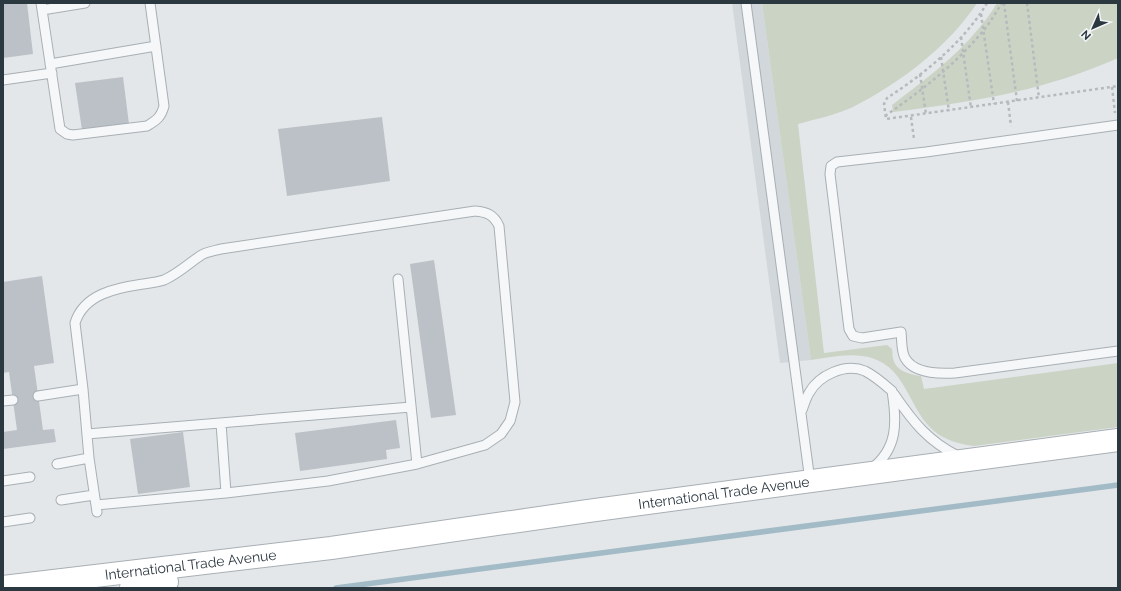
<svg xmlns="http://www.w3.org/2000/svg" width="1121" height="591" font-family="Raleway,sans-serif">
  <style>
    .built { fill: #d1d7db }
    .green { fill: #cbd3c5 }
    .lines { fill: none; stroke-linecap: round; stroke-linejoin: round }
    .stream { stroke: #a2bbc6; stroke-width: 5.5 }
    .building { fill: #bbc1c6 }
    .lane-casing { stroke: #a8afb4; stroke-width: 11 }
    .secondary-casing { stroke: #a8afb4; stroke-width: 24 }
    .path { stroke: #b5babd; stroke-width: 2.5; stroke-dasharray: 3 3; stroke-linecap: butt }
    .lane { stroke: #f5f7f8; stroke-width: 9 }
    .secondary { stroke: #fff; stroke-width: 22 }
    .labels { text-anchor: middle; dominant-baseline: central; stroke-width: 3.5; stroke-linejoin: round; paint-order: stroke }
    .street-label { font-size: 14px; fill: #2c3840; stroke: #f3f6f7 }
  </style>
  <rect width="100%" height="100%" fill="#e3e7ea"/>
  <path class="built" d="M732,3h30l49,357 -31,3z"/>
  <path class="green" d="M762,3h215c-29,44 -77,80 -124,104 -17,8 -37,12 -55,17l26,229 63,-8 5,4c1,3 0,6 1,9 2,13 18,17 28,18l3,13 194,-26v64l-144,19c-14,-2 -28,-5 -40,-15 -25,-21 -27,-62 -62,-73 -19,-6 -42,-1 -61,2z
    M997,3h121v55c-74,33 -145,44 -225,54l-1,-7c39,-30 79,-59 105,-102z"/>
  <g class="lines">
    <path class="stream" d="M336,588l782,-103"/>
  </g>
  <path class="building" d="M3,3h24l6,51 -30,4z
    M123,77l6,47 -47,6 -7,-47z
    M382,117l8,64 -103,15 -9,-67z
    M434,260l22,155 -25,3 -21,-154z
    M42,276l12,87 -20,3 9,64 11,-1 2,13 -53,7v-17l14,-2 -8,-58 -6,1v-91z
    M396,420l4,28 -14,2 1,9 -87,12 -5,-38z
    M183,432l7,55 -52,7 -8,-55z"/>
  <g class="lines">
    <g class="lane-casing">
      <path id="lane" d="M41,3l19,126 7,5 6,1 74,-9c10,-6 14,-9 17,-20l-14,-103
        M746,3l64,478
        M42,10l43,-7
        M50,64l106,-18
        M3,80l49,-7
        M1118,125l-192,27 -89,10 -6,4 -1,8 19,155 4,7 9,2 39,-6c1,8 0,19 4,26 9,16 34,16 50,15l163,-22
        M398,279l19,185
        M83,389l6,69 8,54
        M894,394c19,28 34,47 64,62
        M38,396l45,-7 -8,-66c9,-29 41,-35 68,-39 7,-1 15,-2 21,-4 14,-6 24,-16 36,-24 5,-4 14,-5 21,-7l254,-38c12,1 19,4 24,15l16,176 -5,19 -9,13 -16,11 -68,19 -89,17 -102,12 -130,12
        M3,401l10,-1
        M802,410c2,-5 4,-12 7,-17 10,-18 36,-30 56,-22 10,5 19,13 27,20 5,31 6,58 -21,78
        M221,423l5,70
        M87,434l324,-27
        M57,464l32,-6
        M3,481l27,-4
        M61,500l33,-5
        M3,522l27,-4"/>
    </g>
    <g class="secondary-casing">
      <g id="secondary">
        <path id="s1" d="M3,587l328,-39 257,-37 530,-71"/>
        <path d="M131,588l36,-6"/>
      </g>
    </g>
    <path class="path" d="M987,3c-23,39 -63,71 -100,95l-3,6 2,15 232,-33
      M1004,3l13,98
      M1027,3l12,95
      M981,14l13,90
      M961,37l10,71
      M941,57l8,54
      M920,74l6,40
      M1112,87l3,26
      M1008,102l3,24
      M885,116c36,-25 71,-52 98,-85 7,-8 13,-19 19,-28
      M911,117l3,22"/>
    <use href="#lane" class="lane"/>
    <use href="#secondary" class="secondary"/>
  </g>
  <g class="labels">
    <g class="street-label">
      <text stroke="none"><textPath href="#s1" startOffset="727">International Trade Avenue</textPath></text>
      <text stroke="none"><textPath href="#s1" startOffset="189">International Trade Avenue</textPath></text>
    </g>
  </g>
  <rect width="1121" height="591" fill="none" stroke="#2c3840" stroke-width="8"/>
  <g transform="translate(1093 28) rotate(225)" stroke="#f3f6f7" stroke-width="3" paint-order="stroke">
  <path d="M0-3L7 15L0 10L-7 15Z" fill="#2c3840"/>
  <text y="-6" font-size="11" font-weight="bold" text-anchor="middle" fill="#2c3840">N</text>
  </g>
</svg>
